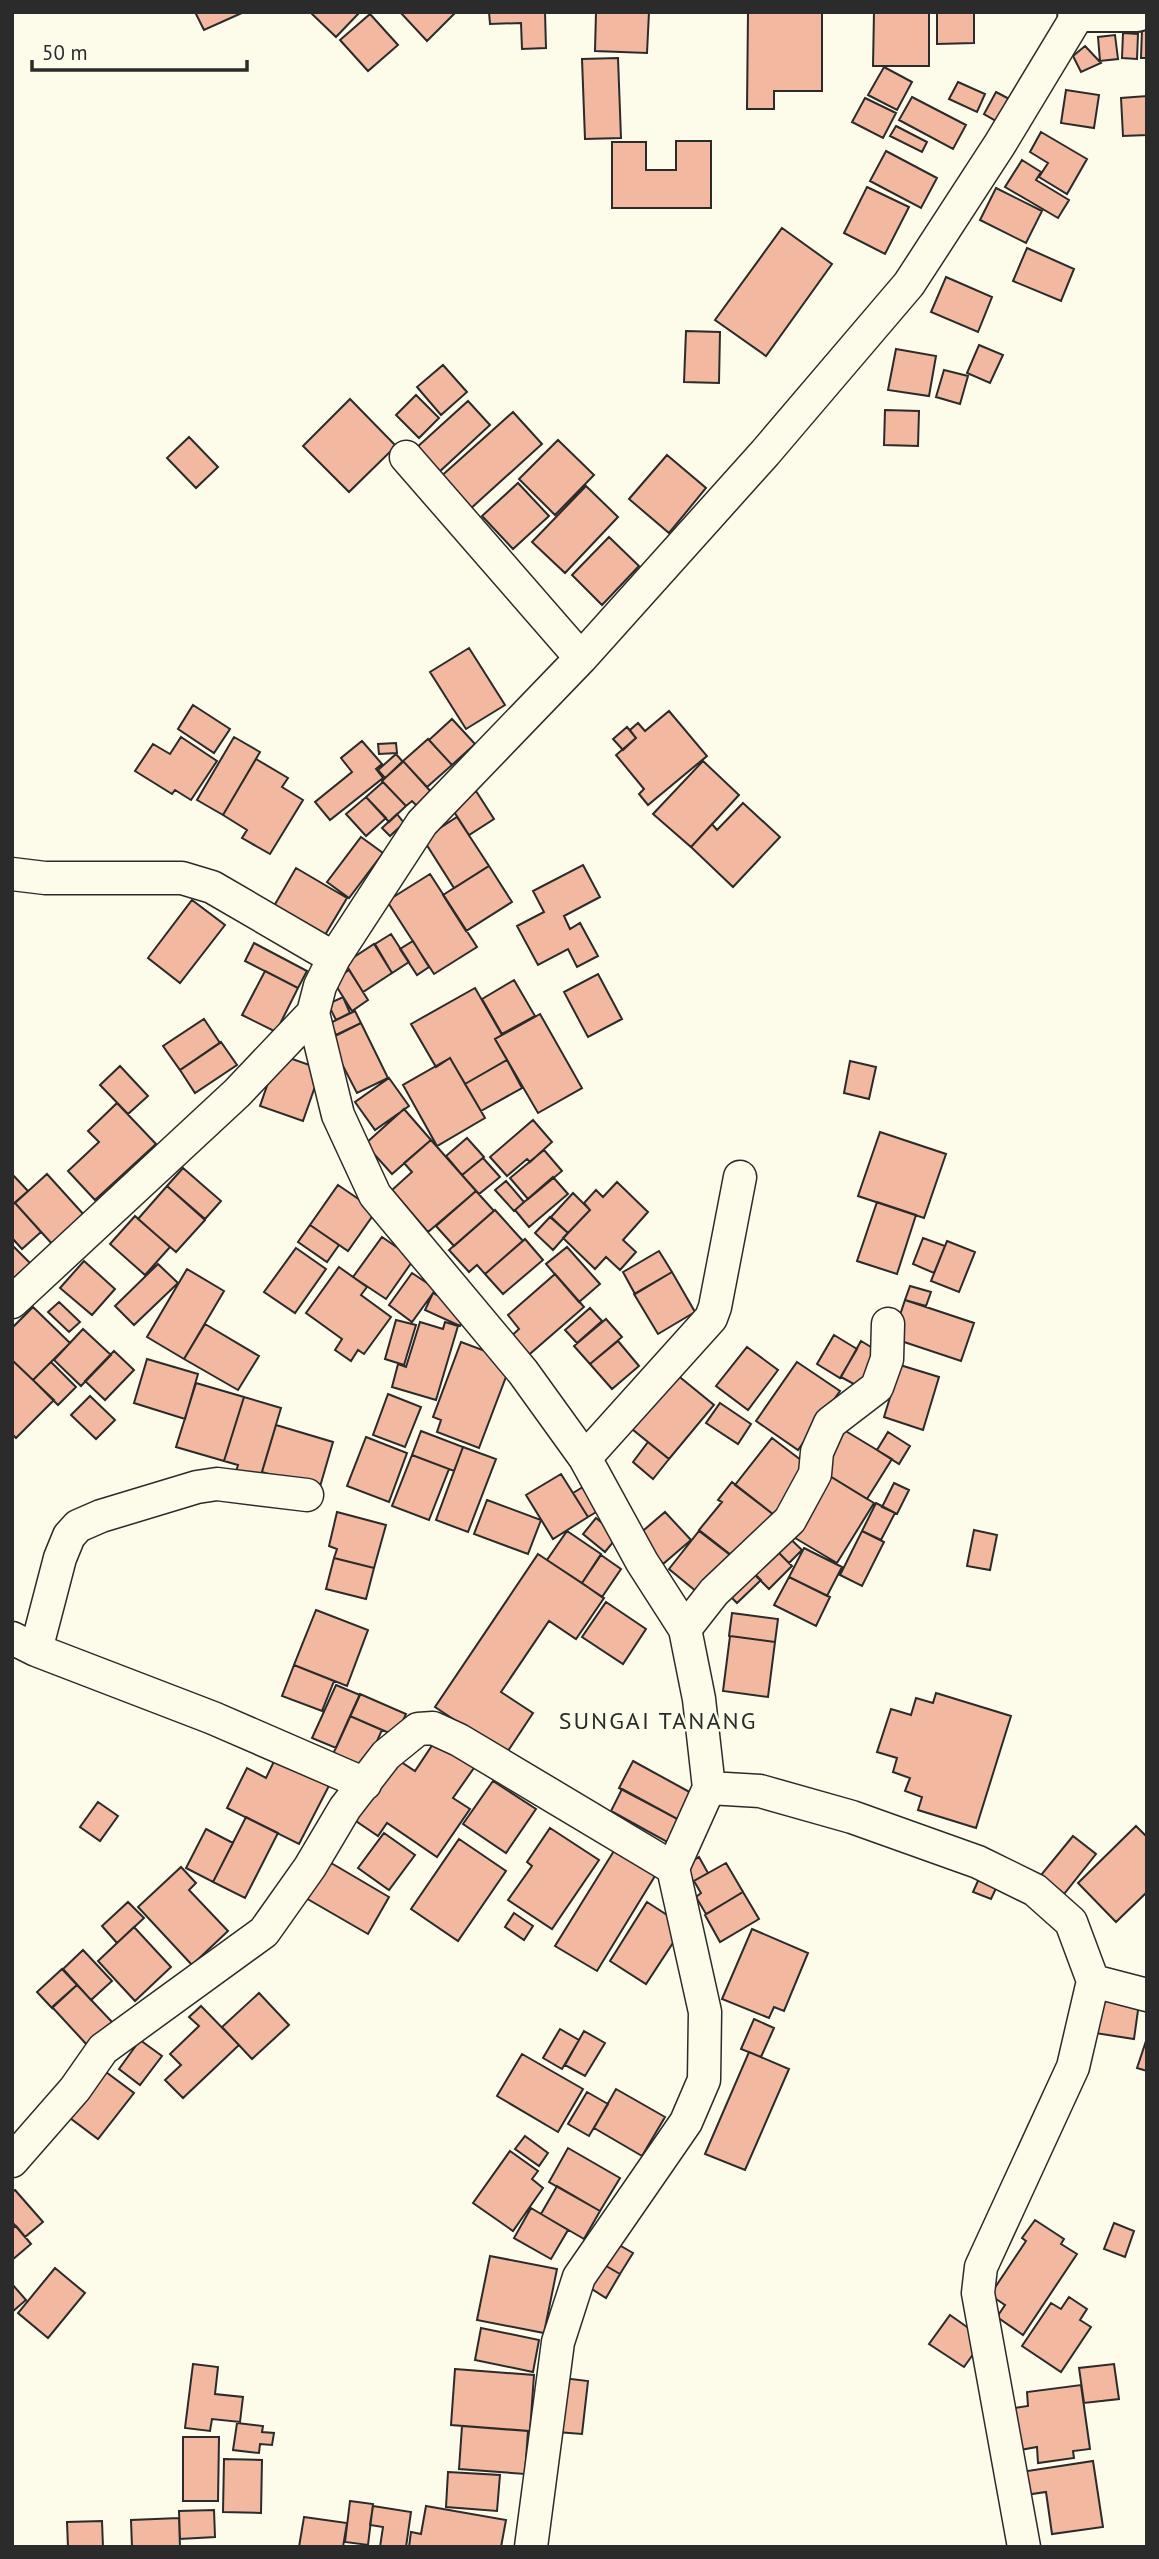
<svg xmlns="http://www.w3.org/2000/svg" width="1159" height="2559" font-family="'PT Sans',sans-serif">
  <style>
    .building { fill: #f2b8a0; stroke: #2b2b2b; stroke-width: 2 }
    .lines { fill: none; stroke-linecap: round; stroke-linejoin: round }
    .minor-casing { stroke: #2b2b2b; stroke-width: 35 }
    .major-casing { stroke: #2b2b2b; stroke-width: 42 }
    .minor { stroke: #fdfbea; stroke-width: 32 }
    .major { stroke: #fdfbea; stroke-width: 38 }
    .labels { text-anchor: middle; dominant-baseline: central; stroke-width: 5; stroke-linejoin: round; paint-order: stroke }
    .quarter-label { font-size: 24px; letter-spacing: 2px; fill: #2b2b2b; stroke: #fdfbea }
  </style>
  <rect width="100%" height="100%" fill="#fdfbea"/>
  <path class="building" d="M195,12h49l-40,18z
    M310,12h50l-24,25z
    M400,12h56l-29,29z
    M489,12h56l1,36 -24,1 -1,-26 -31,1z
    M596,12h53l-2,41 -52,-2z
    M748,12h74v79h-48v18h-27z
    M874,12h55v54h-56z
    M937,12h37v31l-37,1z
    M370,14l28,31 -30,26 -28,-31z
    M1142,29l5,1v28h-6z
    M1123,33l15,1 -1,25 -15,-1z
    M1115,35l3,24 -18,2 -2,-24z
    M1085,46l16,17 -20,9 -8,-16z
    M618,58l3,80 -36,1 -3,-80z
    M884,67l28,15 -15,28 -29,-15z
    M958,82l27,12 -8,18 -28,-13z
    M1066,90l33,5 -5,33 -33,-5z
    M996,92l19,10 -12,23 -19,-11z
    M1147,96v39l-24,1 -2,-38z
    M912,97l54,28 -13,24 -54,-29z
    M865,98l31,15 -13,25 -31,-16z
    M896,126l31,16 -5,10 -32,-16z
    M1041,132l46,27 -20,35 -28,-17 9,-14 -18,-11z
    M676,141h35v67h-99v-66h34v28h30z
    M886,151l51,27 -16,30 -51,-27z
    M1022,160l19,12 -5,8 33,20 -11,18 -53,-31z
    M867,187l42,20 -24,47 -41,-21z
    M996,188l46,23 -16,32 -46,-23z
    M782,228l50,36 -66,92 -51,-36z
    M1027,248l47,21 -13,32 -48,-20z
    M946,277l46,20 -14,35 -47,-20z
    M686,331l34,1 -1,51 -35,-1z
    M979,345l24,10 -13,28 -23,-10z
    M896,349l40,7 -7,40 -41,-6z
    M443,365l24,27 -26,23 -24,-28z
    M944,370l24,6 -8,28 -24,-7z
    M416,395l23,23 -20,20 -23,-23z
    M350,399l46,47 -47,46 -46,-46z
    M468,401l22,24 -52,48 -23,-24z
    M885,410l34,1 -1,35 -34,-1z
    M513,412l29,32 -74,67 -30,-32z
    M189,437l29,30 -22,21 -29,-30z
    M558,440l36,35 -39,40 -36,-36z
    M667,455l39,33 -37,45 -40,-34z
    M518,483l31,33 -36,33 -31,-33z
    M586,486l32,31 -53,56 -33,-31z
    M609,537l30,29 -37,39 -30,-30z
    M469,648l36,57 -39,24 -36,-57z
    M193,705l37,24 -16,24 -36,-24z
    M669,711l38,45 -59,49 -9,-11 5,-5 -28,-34 20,-17 -6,-8 8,-7 7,8z
    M452,719l23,25 -23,21 -23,-25z
    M627,727l9,11 -13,12 -10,-11z
    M181,737l36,24 -26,39 -16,-10 -3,4 -37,-23 18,-27 17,10z
    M234,737l26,15 -37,63 -26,-15z
    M428,739l24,26 -25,22 -24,-26z
    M362,741l20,23 -6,5 7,9 -53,42 -15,-18 37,-30 -11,-14z
    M396,743l1,10 -18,1 -1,-10z
    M396,754l7,8 -18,16 -7,-8z
    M256,759l32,19 -6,9 21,13 -33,54 -28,-16 5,-8 -24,-15z
    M403,761l30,33 -15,13 -6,-6 -6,5 -24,-25z
    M703,761l36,34 -48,52 -38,-33z
    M383,782l23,24 -17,16 -23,-25z
    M476,791l18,28 -25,16 -18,-28z
    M366,797l20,21 -20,18 -20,-22z
    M743,803l37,34 -47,50 -42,-40 21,-23 5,6z
    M397,814l7,9 -14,13 -8,-8z
    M457,817l32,49 -35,22 -31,-49z
    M361,837l22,16 -34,45 -22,-16z
    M583,865l17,32 -36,19 6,13 10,-6 18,33 -21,11 -9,-18 -30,16 -21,-39 27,-14 -11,-21z
    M489,866l23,36 -46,29 -23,-36z
    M296,868l51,30 -25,42 -48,-34z
    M430,874l47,73 -43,27 -47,-73z
    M192,900l33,25 -45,58 -32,-25z
    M391,934l18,28 -17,11 -17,-29z
    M413,941l16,26 -12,8 -17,-26z
    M254,943l53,28 -9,17 -53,-27z
    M374,944l18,29 -29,19 -18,-29z
    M349,970l19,30 -16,11 -19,-30z
    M265,971l33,17 -22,44 -34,-17z
    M598,974l24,45 -34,18 -24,-45z
    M514,980l21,36 -33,18 -20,-35z
    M475,988l27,47 -7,4 12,21 -42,24 -15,-26 -14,9 -25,-43z
    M343,997l7,16 -14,7 -8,-16z
    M355,1011l6,12 -25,12 -6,-12z
    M540,1014l42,74 -44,25 -43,-74z
    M204,1019l16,24 -40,27 -17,-24z
    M361,1023l27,55 -31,15 -28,-54z
    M221,1042l16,23 -42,28 -15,-23z
    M278,1054l43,15 -18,52 -43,-15z
    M450,1058l35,60 -48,28 -34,-61z
    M507,1060l15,28 -41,23 -16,-27z
    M850,1061l26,6 -7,32 -25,-6z
    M120,1066l28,30 -20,18 -28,-29z
    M389,1078l20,28 -34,24 -20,-28z
    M117,1103l39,41 -61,56 -27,-29 31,-29 -11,-11z
    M404,1109l27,31 -39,34 -27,-30z
    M533,1120l19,22 -22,20 -3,-3 -20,17 -17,-19z
    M880,1132l66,22 -22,64 -66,-22z
    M467,1138l17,19 -22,18 -16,-19z
    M431,1140l45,51 -48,41 -36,-42 20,-18 -8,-9z
    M544,1150l18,21 -34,28 -18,-21z
    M483,1158l17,19 -21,17 -17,-19z
    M183,1168l38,33 -16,18 -38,-33z
    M12,1174l16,17 -16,14z
    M47,1174l38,42 -32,29 -38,-42z
    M553,1177l15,17 -39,33 -14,-17z
    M506,1181l18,21 -10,9 -19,-21z
    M617,1182l31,30 -25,28 13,12 -16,18 -14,-13 -11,12 -32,-31 27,-28 -6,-7 12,-13 7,7z
    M338,1185l38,26 -28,40 -38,-26z
    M167,1186l38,34 -29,32 -38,-33z
    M476,1191l18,20 -40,35 -18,-20z
    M573,1193l17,17 -22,23 -17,-16z
    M877,1202l39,13 -19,59 -40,-13z
    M15,1203l26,29 -19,17 -10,-11v-33z
    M495,1210l28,31 -38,33 -8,-9 -8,7 -20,-22z
    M135,1216l35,31 -25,28 -35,-31z
    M550,1217l18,16 -15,17 -18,-17z
    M310,1225l29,20 -12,17 -29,-20z
    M382,1237l32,22 -28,40 -33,-22z
    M923,1238l22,8 -11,27 -21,-9z
    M525,1239l18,21 -40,34 -18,-20z
    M947,1241l28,11 -16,40 -28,-11z
    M12,1245l20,20 -20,18z
    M567,1247l33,37 -21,18 -33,-38z
    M296,1248l30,21 -31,44 -31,-21z
    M659,1251l13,21 -37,22 -12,-22z
    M84,1261l31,28 -23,26 -32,-27z
    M158,1264l20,19 -44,42 -19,-19z
    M339,1267l28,20 -6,8 30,22 -27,37 -6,-4 -7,11 -16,-11 7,-11 -36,-26z
    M187,1269l37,22 -40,68 -37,-22z
    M672,1272l23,40 -37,22 -24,-40z
    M412,1273l24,16 -24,33 -23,-17z
    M555,1274l29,33 -60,52 -17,-19 12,-11 -11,-14z
    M910,1286l21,6 -5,14 -21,-6z
    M433,1293l34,17 -7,16 -35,-16z
    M905,1300l69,23 -13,38 -63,-21v-19z
    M59,1302l21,20 -11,10 -21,-20z
    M33,1307l37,36 -37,37 -21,-20v-32z
    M590,1308l12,13 -25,22 -12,-13z
    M606,1319l16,18 -32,27 -16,-18z
    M396,1320l20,5 -12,40 -19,-6z
    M420,1322l23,7 2,-7 13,4 -22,74 -44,-13 6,-23 8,3z
    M205,1324l54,32 -21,34 -54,-31z
    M83,1329l28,26 -30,31 -27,-26z
    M834,1335l23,14 -17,29 -23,-14z
    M618,1341l21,25 -27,23 -22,-25z
    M861,1341l20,12 -20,35 -20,-11z
    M461,1342l51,19 -33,87 -42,-16 4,-12 -8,-3z
    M747,1347l31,23 -30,40 -32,-24z
    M114,1351l20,19 -29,30 -20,-19z
    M147,1359l51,15 -13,45 -51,-16z
    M12,1360l42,40 -38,38 -4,-4z
    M51,1362l25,25 -18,18 -25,-25z
    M797,1362l43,29 -42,59 -42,-29z
    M900,1365l39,12 -16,53 -39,-13z
    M676,1374l38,31 -45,54 -37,-30z
    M196,1383l48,14 -20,64 -48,-14z
    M388,1394l33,13 -16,40 -32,-12z
    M90,1396l25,24 -19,19 -25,-24z
    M244,1397l37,11 -23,77 -24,-7 4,-13 -14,-4z
    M720,1403l31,21 -13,20 -32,-21z
    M276,1425l57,17 -14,48 -57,-18z
    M839,1427l53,32 -25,40 -42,-26z
    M421,1431l42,16 -9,24 -42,-16z
    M888,1432l22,14 -11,18 -22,-14z
    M366,1437l41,16 -18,49 -42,-16z
    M772,1438l42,32 -31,52 -48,-37z
    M648,1442l21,17 -16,20 -20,-17z
    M463,1447l33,12 -28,73 -32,-12z
    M412,1455l37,14 -20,51 -37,-14z
    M820,1470l54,33 -37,60 -52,-31z
    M561,1474l27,43 -35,22 -27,-44z
    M591,1482l15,24 -18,11 -15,-24z
    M732,1482l51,40 -43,40 -41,-32 23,-28 -4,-2z
    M894,1483l15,7 -12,24 -15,-7z
    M487,1500l54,20 -13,34 -54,-20z
    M876,1503l19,10 -14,27 -19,-9z
    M337,1512l49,13 -12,43 -40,-10 3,-9 -8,-3z
    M665,1512l26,28 -28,24 -25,-29z
    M596,1518l22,18 -13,16 -22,-18z
    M781,1530l21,20 -13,13 -21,-21z
    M974,1530l23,5 -7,35 -23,-4z
    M567,1531l34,23 -19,29 -35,-23z
    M699,1531l39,30 -35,36 -34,-28z
    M862,1531l22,11 -22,44 -22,-11z
    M768,1542l24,24 -23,23 -24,-24z
    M804,1548l38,19 -15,29 -38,-19z
    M538,1554l66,44 -28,41 -27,-18 -48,71 32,21 -27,41 -71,-47z
    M601,1555l20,14 -19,28 -20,-14z
    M334,1558l40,10 -8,31 -40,-10z
    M745,1565l16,15 -24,23 -15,-15z
    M789,1577l41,20 -14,29 -42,-21z
    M606,1602l40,27 -23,35 -41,-27z
    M316,1610l52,20 -21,56 -53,-21z
    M732,1613l46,6 -3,23 -46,-6z
    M730,1636l45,6 -7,55 -45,-6z
    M294,1665l40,16 -12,30 -40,-15z
    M336,1685l24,10 -24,53 -24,-10z
    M936,1693l75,23 -35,112 -58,-18 4,-13 -17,-6 5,-13 -17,-6 4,-14 -20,-6 14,-43 20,6 5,-17 17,5z
    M360,1694l46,20 -10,22 -46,-20z
    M350,1716l32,14 -21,47 -32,-14z
    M437,1738l39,27 -23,33 17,11 -33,48 -50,-34 -9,13 -28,-19 42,-61 23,15z
    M279,1751l54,27 -34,66 -72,-36 20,-40 19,10z
    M633,1761l62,34 -14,26 -62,-33z
    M493,1781l43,28 -30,44 -43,-29z
    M622,1789l59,32 -12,22 -58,-32z
    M98,1802l20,14 -18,25 -20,-14z
    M246,1817l32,16 -33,65 -32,-16z
    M1136,1826l11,11v55l-31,30 -38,-39z
    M550,1828l49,32 -47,69 -44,-29 24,-34 -5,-4z
    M206,1829l27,14 -20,39 -27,-14z
    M384,1833l31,22 -26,35 -31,-22z
    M1073,1836l23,18 -32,40 -23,-19z
    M459,1839l47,32 -48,70 -47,-32z
    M617,1846l41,25 -61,100 -42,-25z
    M699,1857l9,16 -18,10 -9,-15z
    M326,1860l63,37 -21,37 -64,-37z
    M726,1863l17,29 -37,22 -10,-17 5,-4 -7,-12z
    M181,1867l15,16 -7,7 39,41 -36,34 -54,-58z
    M981,1874l18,8 -8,17 -18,-7z
    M743,1892l16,27 -39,23 -15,-27z
    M128,1902l16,16 -27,25 -15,-17z
    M647,1902l37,24 -38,58 -36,-23z
    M514,1913l19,13 -9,14 -19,-13z
    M134,1927l37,40 -36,34 -37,-40z
    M752,1929l56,24 -24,58 -10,-4 -5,11 -47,-19z
    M83,1950l29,31 -21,19 -28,-31z
    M62,1969l15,16 -25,23 -15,-16z
    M77,1985l36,38 -25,23 -36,-39z
    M259,1993l30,32 -37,34 -30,-32z
    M1100,1997l39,6 -5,36 -39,-6z
    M201,2006l38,39 -56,53 -18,-18 16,-15 -11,-11 29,-28 -10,-9z
    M754,2019l20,9 -13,29 -20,-8z
    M560,2029l19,11 -17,29 -19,-11z
    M584,2031l21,12 -20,33 -20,-11z
    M140,2040l22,16 -22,29 -21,-16z
    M1146,2041h1v30l-10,-3z
    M749,2052l40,17 -44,101 -40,-16z
    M522,2054l61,35 -25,43 -61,-36z
    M106,2072l28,21 -36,46 -28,-21z
    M616,2089l49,28 -23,39 -48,-28z
    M587,2092l21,12 -19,32 -21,-12z
    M525,2136l23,17 -9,13 -24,-17z
    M568,2148l52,30 -20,33 -51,-29z
    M510,2151l28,20 -6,8 11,9 -30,43 -40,-28z
    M557,2186l43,25 -16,28 -43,-25z
    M15,2190l28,32 -18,15 -13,-15v-30z
    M531,2208l37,22 -17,29 -37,-21z
    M1035,2220l29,19 -3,5 16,10 -54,81 -26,-18 8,-12 -15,-10 36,-54 -4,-3z
    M1114,2223l20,8 -9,26 -21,-8z
    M16,2226l15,18 -19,16v-31z
    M614,2242l19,11 -13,21 -19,-11z
    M490,2256l67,13 -13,64 -67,-13z
    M601,2263l19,11 -14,24 -19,-12z
    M55,2268l30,25 -37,45 -30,-25z
    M12,2284l14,16 -14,12z
    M1069,2297l18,12 -7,11 11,7 -30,45 -39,-26 29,-43 10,6z
    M950,2315l34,24 -20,28 -35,-23z
    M481,2328l58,12 -6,32 -58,-12z
    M193,2364l25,3 -3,27 28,3 -3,25 -28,-3 -2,12 -25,-3z
    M1114,2364l5,35 -35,4 -5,-35z
    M455,2369l79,6 -4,56 -79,-6z
    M563,2378l25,3 -6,53 -25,-2z
    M1081,2385l9,64 -17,2 1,7 -36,5 -1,-16 -17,3 -5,-42 13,-2 -1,-14z
    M237,2423l26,3 -1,6 12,1 -2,12 -12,-1 -1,9 -26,-3z
    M462,2426l66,5 -3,43 -66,-5z
    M183,2437h36l-1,64h-35z
    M224,2459l38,1 -1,53 -38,-1z
    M1093,2461l10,66 -51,7 -6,-42 -21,3 -4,-23z
    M448,2472l52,3 -3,36 -51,-4z
    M350,2501l23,3 -5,41 -23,-3z
    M373,2506l38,6 -5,35h-26l3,-20 -13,-2z
    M426,2506l80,14 -5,27h-92l2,-15 10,2z
    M214,2510l1,27 -35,2 -1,-28z
    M304,2517l43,6 -4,24h-44z
    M179,2518l1,29h-48l-1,-27z
    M102,2521l1,26h-35l-1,-25z"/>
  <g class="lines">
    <g class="minor-casing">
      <path id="minor" d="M406,457l175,201
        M12,874l33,4h137l30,9 122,71
        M313,1013l25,102 37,80 148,177 62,86 57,104 43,67 14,70 10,89 51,3 92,26 126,45 57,28 36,32 22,59 -20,86 -92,200 -3,26 46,254
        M12,1302l225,-209 76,-80 7,-27 14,-28 88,-135 159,-165 184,-205 144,-169 91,-140 79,-131
        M585,1458l126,-140 4,-11 25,-130
        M685,1629l29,-37 76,-72 25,-46 2,-22 13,-29 47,-36 10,-28 1,-35
        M12,1638l24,12 177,68 152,66
        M36,1650l24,-92 9,-22 9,-10 23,-10 96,-29 20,-3 90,11
        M1093,1981l54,14
        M12,2161l63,-72 28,-40 161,-117 46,-65 35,-59 41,-53 32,-26 15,-1 26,12 214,128
        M531,2547l27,-205 21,-65 107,-155 18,-42 1,-68 -32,-144 36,-80"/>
    </g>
    <g class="major-casing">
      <path id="major" d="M1077,12h60"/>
    </g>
    <use href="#minor" class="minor"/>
    <use href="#major" class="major"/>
  </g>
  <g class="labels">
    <g class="quarter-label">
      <text x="658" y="1720">SUNGAI TANANG</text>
    </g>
  </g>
  <rect width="1159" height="2559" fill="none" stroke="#2b2b2b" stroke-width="28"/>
  <path d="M32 60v10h215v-10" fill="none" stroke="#2b2b2b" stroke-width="3.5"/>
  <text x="42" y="60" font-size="21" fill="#2b2b2b" stroke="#fdfbea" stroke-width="5" paint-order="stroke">50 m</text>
</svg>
